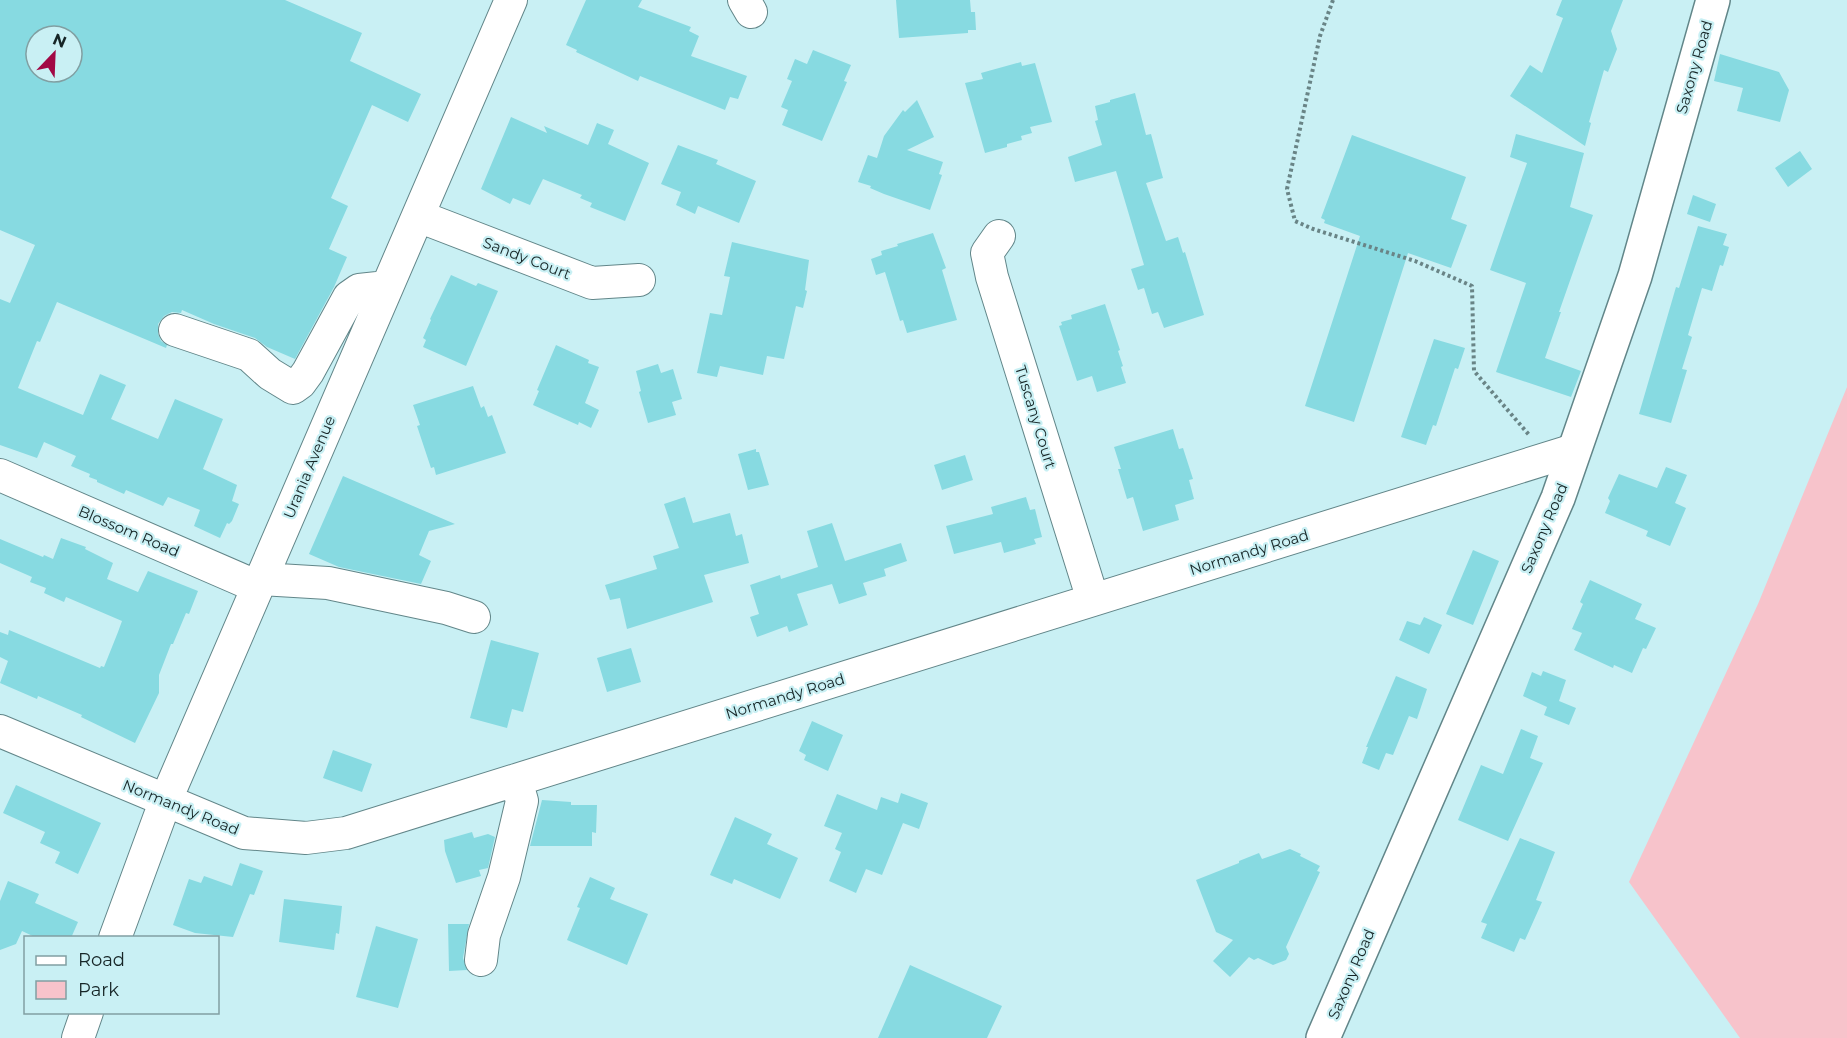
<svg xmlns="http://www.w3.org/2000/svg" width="1847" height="1038" font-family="Montserrat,sans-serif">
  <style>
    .green { fill: #f7c3cb }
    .building { fill: #87dae1; fill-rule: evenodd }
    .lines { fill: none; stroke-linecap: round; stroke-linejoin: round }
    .minor-casing { stroke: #628689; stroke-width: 34 }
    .major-casing { stroke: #628689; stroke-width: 36 }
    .path { stroke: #698486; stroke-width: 4; stroke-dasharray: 3 3; stroke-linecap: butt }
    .minor { stroke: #fff; stroke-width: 32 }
    .major { stroke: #fff; stroke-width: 33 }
    .labels { text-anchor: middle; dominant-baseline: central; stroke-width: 4.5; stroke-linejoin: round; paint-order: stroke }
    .street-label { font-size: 15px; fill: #162526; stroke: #c9f0f4 }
  </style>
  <rect width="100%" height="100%" fill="#c9f0f4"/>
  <path class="green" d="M1847,387v651h-107l-111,-156 129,-278z"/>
  <path class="building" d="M0,0h285l77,33 -12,28 71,33 -13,28 -36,-17 -41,93 17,8 -19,43 18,8 -13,30 -39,72 -28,-12 -12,-9 -41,-14 -32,-14 -1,3 -9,-1 -8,4 -6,8v10l3,7 6,4 -1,3 -109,-46 -17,40 -3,-1 -19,47 65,27 17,-41 26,11 -15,34 47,20 17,-40 48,20 -20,50 34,16 -5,16 7,3 -7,17 -3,3 -2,-1 -7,15 -26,-12 6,-16 -32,-13 -5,9 -37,-16 -2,4 -27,-12v-2l-8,-3 1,-3 -19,-8 5,-10 -32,-14 -7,16 -37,-13v-146l10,4 25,-58 -35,-15zM36,36h36v36h-36z
    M586,0h56l-4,7 53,20 -2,4 10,5 -8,20 56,20 -9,23 -8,-2 -5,13 -85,-34 -2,5 -62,-29 1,-2 -11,-5z
    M896,0h74l1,12h4l1,18h-8v3l-69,5z
    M1562,0h61l-12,31 6,18 -9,23 -4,-2 -15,52 2,1 -6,23 -75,-50 20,-31 12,8 21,-55 -7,-3z
    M813,50l38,15 -7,16 3,1 -25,59 -40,-16 6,-15 -7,-3 11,-26 -5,-2 8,-20 12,5z
    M1720,54l59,18 10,18 -9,32 -43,-11 6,-23 -29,-7z
    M1021,62l1,4 13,-3 17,59 -22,5 2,6 -11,3 1,4 -15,4v3l-22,6 -20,-70 18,-4 -2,-6z
    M1135,93l11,42 5,-1 12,44 -17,5 20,58 12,-4 5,16 2,-1 19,63 -40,13 -6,-16 -6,2 -8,-26 -6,2 -7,-21 13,-4 -28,-94 -41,11 -7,-25 34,-12 -7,-24 3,-1 -3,-14 15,-4v-2z
    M917,100l17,37 -27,13 36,12 -4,12 3,1 -12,35 -46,-16 -14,-6 1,-2 -13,-4 10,-27 9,3 7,-22 19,-26 2,2z
    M511,117l36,16 -3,-7 44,19 9,-22 17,7 -6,14 41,19 -24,58 -35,-14 2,-4 -12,-5 2,-3 -39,-16 -13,26 -17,-7 -3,6 -29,-15z
    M1516,134l68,19 -14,54 23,8 -34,97h2l-16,46 36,13 -10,26 -75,-25 30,-89 -36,-13 37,-107 -17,-6z
    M1352,135l114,42 -15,42 16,6 -16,43 -43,-15 -54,169 -49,-16 55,-170 -36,-13 1,-3 -4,-2z
    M678,145l40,15 -2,4 40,17 -17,42 -41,-17 -3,8 -19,-9 5,-13 -20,-8z
    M1800,151l12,18 -24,18 -13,-19z
    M1693,195l23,9 -6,18 -23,-8z
    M1698,226l29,8 -4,11 6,2 -6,19 -3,-1 -8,26 -10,-3 -14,47 4,2 -10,32 5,1 -16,53 -32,-9 37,-127 3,1z
    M933,233l13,35 -4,2 15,50 -50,13 -4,-13 -3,1 -15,-49 -9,3 -5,-16 11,-4 -1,-4 17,-5 -1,-2z
    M732,242l77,18 -4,30 2,1 -4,17 -7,-2 -12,53 -17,-3 -4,19 -43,-9 -3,11 -20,-4 13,-60 12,2 8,-38 -6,-1z
    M451,275l25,11 2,-3 20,8 -32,75 -43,-19 3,-7 -3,-2 8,-18 -1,-1z
    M1105,304l15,46 -2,1 5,15 -2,1 5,16 -29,9 -5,-16 -15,5 -18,-55 3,-1 -1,-3 11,-3 -1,-4z
    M1434,339l31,9 -7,21 -3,-1 -19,58 -3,-1 -7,20 -25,-8z
    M556,345l33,15 -1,3 11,4 -14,36 14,7 -8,18 -12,-6 -1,3 -45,-20 6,-14 -2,-1z
    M658,364l3,9 12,-4 9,30 -10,3 4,13 -28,8 -9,-31 2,-1 -5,-20z
    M473,386l8,22 3,-2 4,11 4,-2 14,38 -70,22 -2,-8 -3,1 -14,-42 3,-1 -7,-20z
    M1173,429l6,20 4,-1 10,31 -4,1 5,19 -19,6 4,15 -36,11 -10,-34 -6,2 -9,-30h3l-7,-22z
    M756,449v3h3l10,33 -21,5 -10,-36z
    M965,455l8,25 -31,10 -8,-25z
    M1666,467l21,8 -12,28 11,5 -16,38 -24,-10 2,-5 -43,-18 5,-12 -2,-3 11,-24 38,14z
    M343,476l112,48 -26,7 -10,24 12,6 -10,23 -82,-17 -30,-13z
    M685,497l8,26 37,-10 6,23 6,-2 7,29 -45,12 9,27 -86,27 -7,-31 -10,2 -5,-15 52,-16 -4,-13 26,-8 -15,-44z
    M1026,497l4,13 5,-1 7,28 -8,2 2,5 -32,9 -3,-11 -47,12 -8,-28 47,-12 -2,-7z
    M832,523l13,38 56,-18 6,18 -23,8 2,7 -23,7 4,12 -28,9 -7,-20 -35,10 11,31 -19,7 -2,-6 -30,11 -7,-20 9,-3 -9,-29 30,-10 1,4 37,-12 -11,-36z
    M61,538l25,9 -1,2 28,14 -6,16 31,13 10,-21 50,20 -9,23 -3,-1 -13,31h-2l-12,31v18l-24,50 -54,-26 1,-2 -44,-19 -1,3 -37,-16 8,-22 -8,-4v-25l8,3 1,-5 91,38 1,-2 3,1 14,-35 4,-11 -56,-24 -2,5 -20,-9 2,-5 -16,-6 2,-5 -32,-14v-24l43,18 1,-2 9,4z
    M1473,550l26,11 -26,64 -27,-11z
    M1590,580l52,24 -7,15 21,9 -10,21 -3,-1 -11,25 -18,-8 -1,3 -39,-18 8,-17 -10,-4 11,-25 -3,-2z
    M1424,617l18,8 -13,29 -30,-14 8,-19 13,4z
    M491,640l48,13 -16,59 -11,-3 -5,19 -37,-10z
    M631,648l10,34 -34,10 -10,-34z
    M1543,671l23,9 -7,21 17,7 -7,17 -25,-10 3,-8 -24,-11 9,-24 9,4z
    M1396,676l31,13 -10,30 -8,-3 -16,39 -7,-2 -7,17 -17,-7 6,-16h-2z
    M812,721l31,14 -15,36 -24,-11 2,-5 -7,-4z
    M1521,729l17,7 -8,22 13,5 -35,78 -50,-21 23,-55 22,9z
    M333,750l39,14 -10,28 -39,-14z
    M16,785l85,38 -23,51 -23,-11 5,-11 -20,-9 5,-11 -42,-19z
    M901,793l27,10 -9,26 -16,-6 -21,52 -16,-6 -10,24 -27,-12 12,-29 -6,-3 7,-16 -18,-7 13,-32 40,16 4,-13 17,6z
    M542,800l29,2v3h26l-1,28 -4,-1v14h-62z
    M735,817l37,17 -5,10 31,14 -18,41 -46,-20 -2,5 -22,-9z
    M472,832l2,6 14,-4 7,3 -7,31 -9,2 2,6 -25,7 -11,-32 -1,-11z
    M1520,838l35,14 -19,48 6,2 -17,38 -5,-2 -6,14 -33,-14 6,-14 -6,-2z
    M1290,849l11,5 -1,2 20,10 -3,5 3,1 -34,75 3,7 -3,6 -13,5 -15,-7 -4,2 -5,-3 -19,20 -17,-16 20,-21 -17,-8 -20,-52 43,-17v-2l20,-8 3,6z
    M240,863l23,8 -9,24 -4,-1 -17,43 -38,-4 -22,-8 16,-46 12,4 3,-7 28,10z
    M590,877l25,11 -5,11 38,15 -21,51 -60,-25 13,-32 -3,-1z
    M8,881l31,13 -4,9 43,19 -7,16h-34l-15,-7 -6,13 -16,6v-49z
    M284,899l58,7 -3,28 -3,-1 -2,17 -55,-8z
    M448,924h21l-6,34 4,12 -18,1z
    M376,926l42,13 -20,69 -42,-11z
    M910,965l92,41 -15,32h-109z"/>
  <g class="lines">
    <g class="minor-casing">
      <path id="minor" d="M744,0l7,12
        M418,216l174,67 47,-3
        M999,236l-12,17 5,24 101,323
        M175,330l74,25 21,19 23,14 7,-5 8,-11 41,-75 10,-7 28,-3
        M0,475l258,112
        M261,579l67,4 118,25 28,9
        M0,731l244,102 62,5 40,-5 1228,-383
        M115,938l50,-136 346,-802
        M481,960l3,-25 20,-58 18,-76 -6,-21
        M78,1038l9,-26"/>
    </g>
    <g class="major-casing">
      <path id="major" d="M1323,1038l235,-540 77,-222 78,-276"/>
    </g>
    <path class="path" d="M1333,0l-13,36 -33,153 8,32 18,8 102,32 57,25 2,85 56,65"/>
    <use href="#minor" class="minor"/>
    <use href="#major" class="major"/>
  </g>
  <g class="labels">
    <g class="street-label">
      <text transform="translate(1694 67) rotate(-74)">Saxony Road</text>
      <text transform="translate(527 258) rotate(21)">Sandy Court</text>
      <text transform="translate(1036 417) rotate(73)">Tuscany Court</text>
      <text transform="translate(309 467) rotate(-67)">Urania Avenue</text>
      <text transform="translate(1544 528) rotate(-67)">Saxony Road</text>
      <text transform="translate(129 531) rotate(23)">Blossom Road</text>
      <text transform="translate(1249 552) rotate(-17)">Normandy Road</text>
      <text transform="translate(785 696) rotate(-17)">Normandy Road</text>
      <text transform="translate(181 807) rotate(22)">Normandy Road</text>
      <text transform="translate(1351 974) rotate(-67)">Saxony Road</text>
    </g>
  </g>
  <rect x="24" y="936" width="195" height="78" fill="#c9f0f4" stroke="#819fa2" stroke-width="1.5"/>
  <rect x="36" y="956" width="30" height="9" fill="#ffffff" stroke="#819fa2" stroke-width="1.5"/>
  <text x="78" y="966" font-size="18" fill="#162526">Road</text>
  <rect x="36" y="981" width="30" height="18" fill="#f7c3cb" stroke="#819fa2" stroke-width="1.5"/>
  <text x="78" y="996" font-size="18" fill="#162526">Park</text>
  <g transform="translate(54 54) rotate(23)"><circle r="28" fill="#c9f0f4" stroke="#819fa2" stroke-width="1.5"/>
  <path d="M0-4.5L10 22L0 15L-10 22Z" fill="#a20845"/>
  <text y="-9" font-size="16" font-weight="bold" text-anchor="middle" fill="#162526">N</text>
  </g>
</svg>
